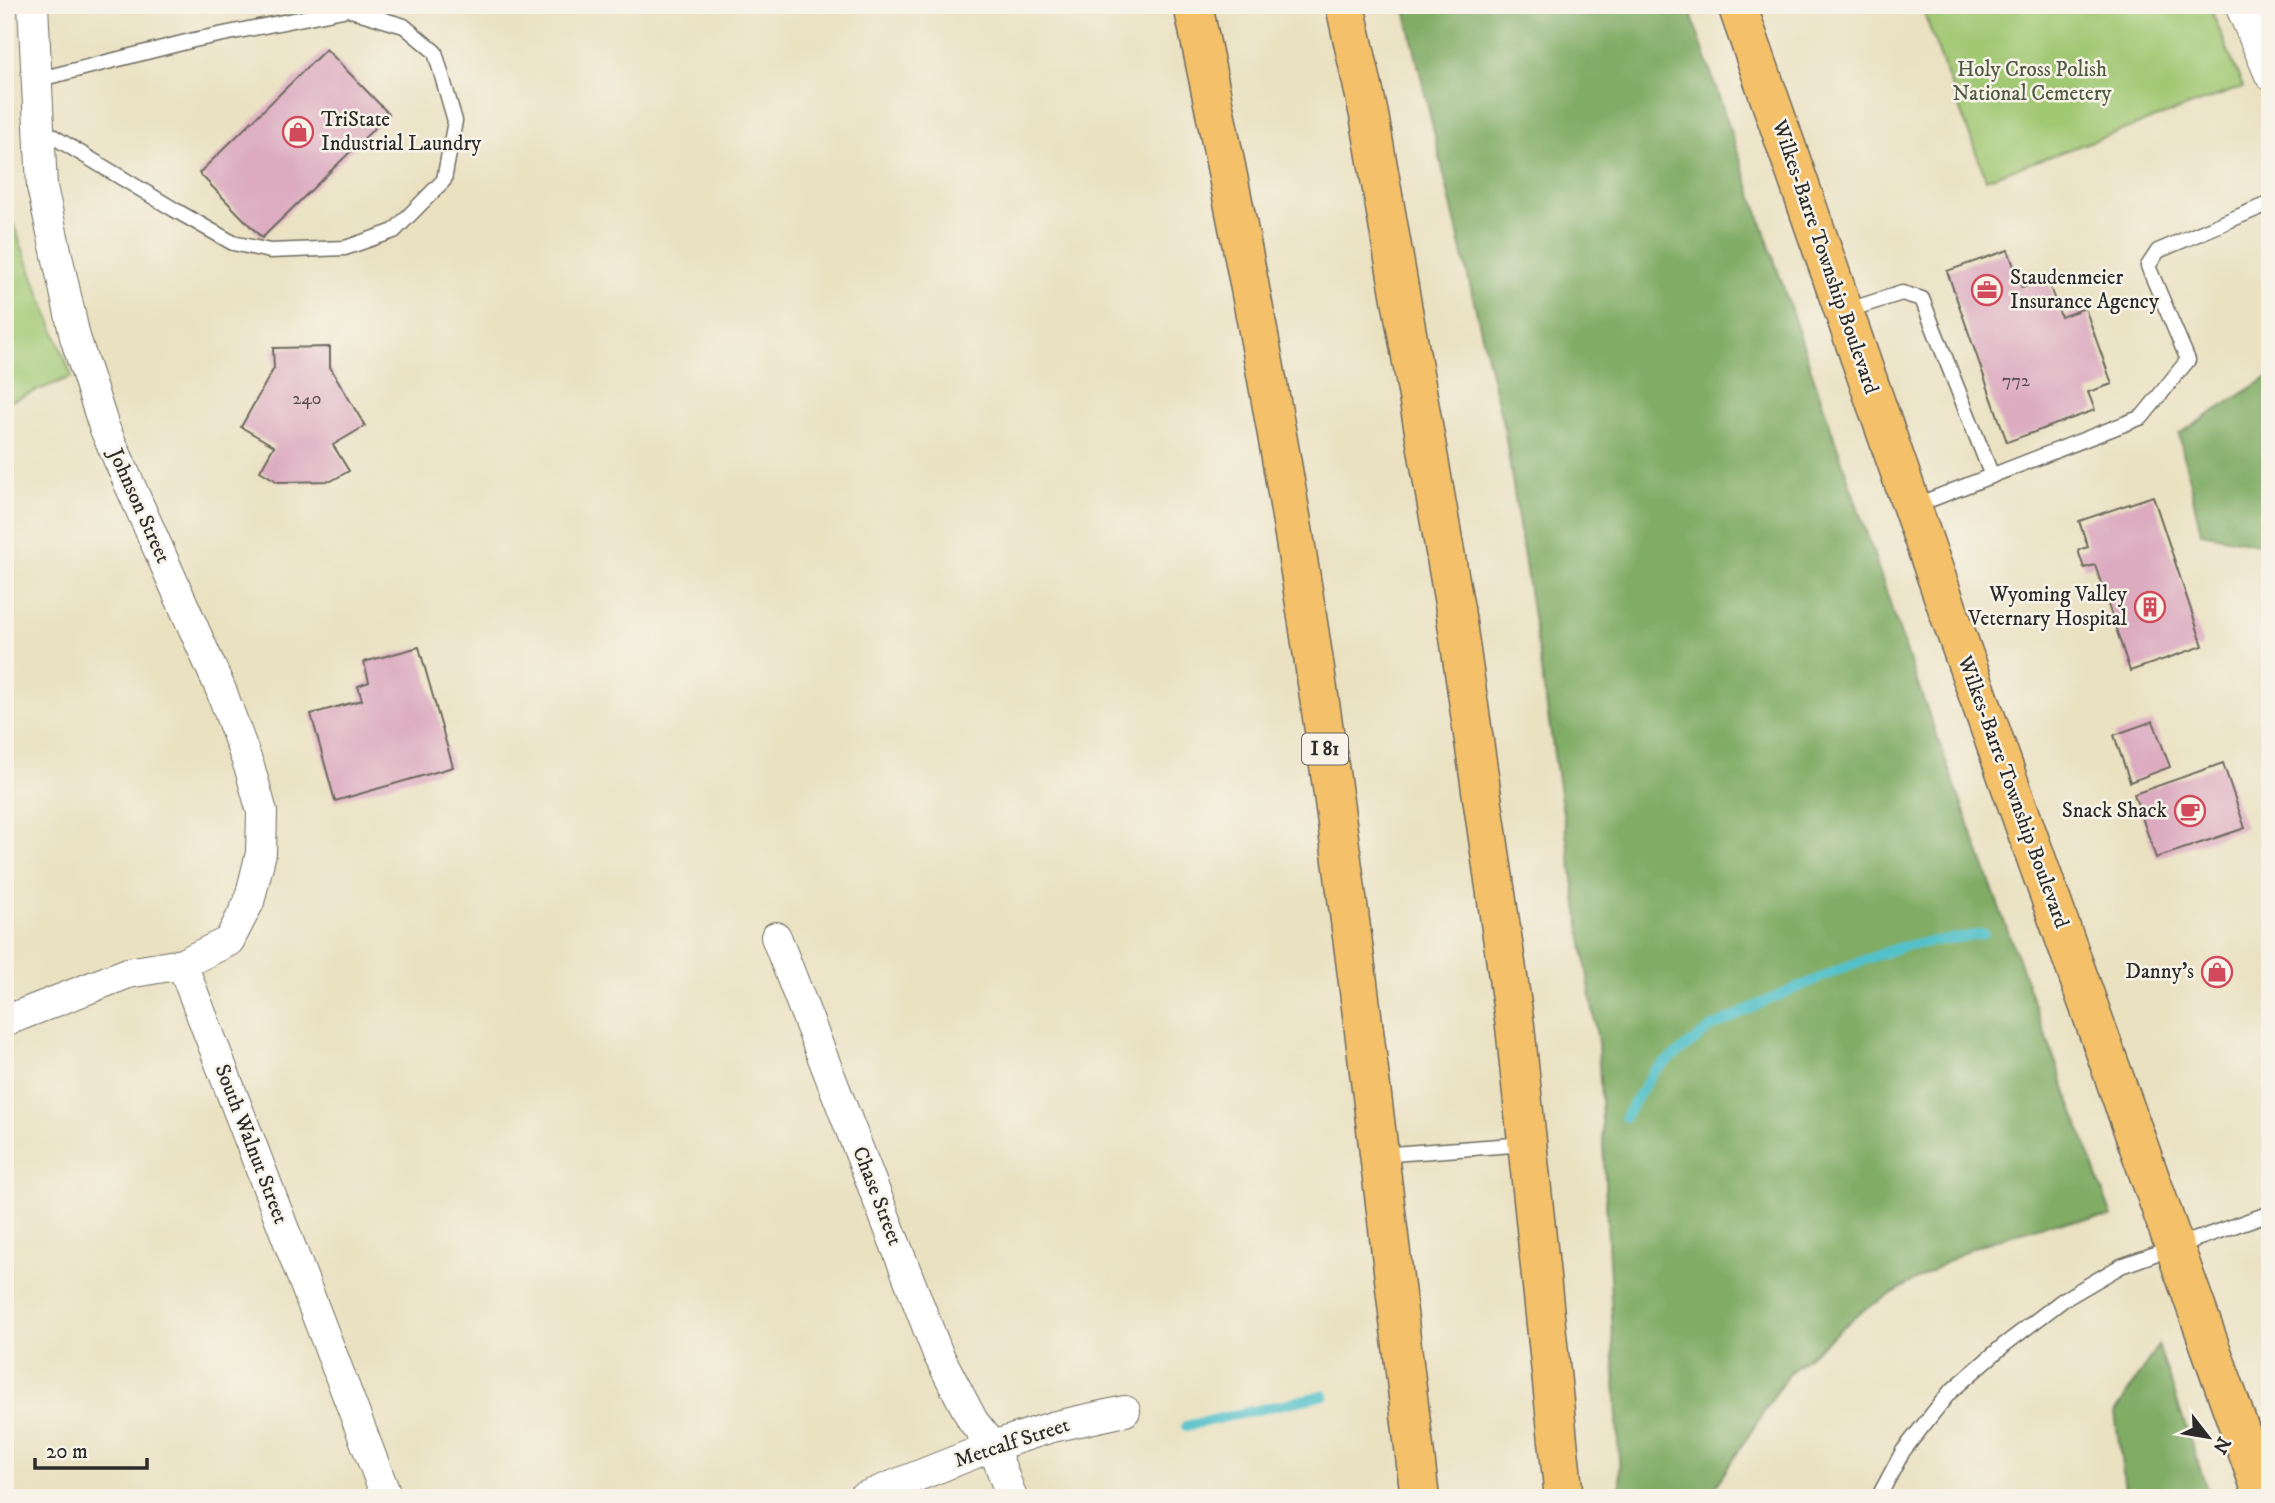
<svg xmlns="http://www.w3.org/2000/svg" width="2275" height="1503" font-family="'IM FELL DW Pica',serif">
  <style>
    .green { fill: #a1c873; stroke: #667a4f; stroke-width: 2 }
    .forest { fill: #80ac65; stroke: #566c48; stroke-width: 2 }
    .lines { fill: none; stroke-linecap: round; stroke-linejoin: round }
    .stream { stroke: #53c1ca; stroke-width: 10 }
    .building { fill: #dcabc0 }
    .lane-casing { stroke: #6e6b60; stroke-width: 17 }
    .street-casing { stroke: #6e6b60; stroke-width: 32 }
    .primary-casing { stroke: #6e6b60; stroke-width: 41 }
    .highway-casing { stroke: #6e6b60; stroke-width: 41 }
    .lane { stroke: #fff; stroke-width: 14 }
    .street { stroke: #fff; stroke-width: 30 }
    .primary { stroke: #f4c16a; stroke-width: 38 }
    .highway { stroke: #f4c16a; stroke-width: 38 }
    .labels { text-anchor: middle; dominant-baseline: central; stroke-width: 5; stroke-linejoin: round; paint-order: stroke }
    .number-label { font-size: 18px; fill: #574b50 }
    .shield { fill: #f7f3e8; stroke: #686764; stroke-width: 2 }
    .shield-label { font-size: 19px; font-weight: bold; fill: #2b2b2b }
    .park-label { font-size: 21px; fill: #4e5a41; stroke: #f7f3e8 }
    .poi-label { font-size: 21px; fill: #2b2b2b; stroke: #f7f3e8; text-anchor: end }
    .street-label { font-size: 21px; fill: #2b2b2b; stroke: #f7f3e8 }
  </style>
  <rect width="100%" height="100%" fill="#f7f3e8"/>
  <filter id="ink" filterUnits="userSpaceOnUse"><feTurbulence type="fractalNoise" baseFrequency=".0143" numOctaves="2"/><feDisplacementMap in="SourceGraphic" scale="14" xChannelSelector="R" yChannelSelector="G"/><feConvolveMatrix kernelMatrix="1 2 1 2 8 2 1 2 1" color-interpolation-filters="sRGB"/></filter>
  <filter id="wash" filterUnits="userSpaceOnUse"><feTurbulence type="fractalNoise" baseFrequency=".00686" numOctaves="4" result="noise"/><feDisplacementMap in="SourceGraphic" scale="28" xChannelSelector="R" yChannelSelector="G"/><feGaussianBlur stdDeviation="1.57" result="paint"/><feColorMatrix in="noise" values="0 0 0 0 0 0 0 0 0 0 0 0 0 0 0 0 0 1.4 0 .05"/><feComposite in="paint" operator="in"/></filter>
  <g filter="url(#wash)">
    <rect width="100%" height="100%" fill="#eae1c1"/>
    <path class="green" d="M1921,5h288l34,82 -257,92z
      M5,203l67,174 -67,26z"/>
    <path class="forest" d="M1404,5h284l224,663 200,549 -65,7 -76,24 -109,63 -73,62 -81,125h-87l-23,-455 -93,-610z
      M2270,376v170l-69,-13 -22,-99z
      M2158,1345l52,153h-84l-11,-85z"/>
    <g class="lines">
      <path class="stream" d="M1625,1117l29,-46 57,-43 55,-27 82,-35 55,-20 81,-12
        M1186,1426l138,-31"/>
    </g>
    <g id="blocks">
      <path class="building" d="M326,49l63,65 -127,124 -63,-65z
        M2008,250l14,38 25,-9 14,38 24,-9 27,76 -24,8 7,18 -88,32 -60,-171z
        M330,347v20l35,59 -32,19 16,26 -18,10 -53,1 -18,-11 14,-25 -33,-19 33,-59 -1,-20z
        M2153,496l50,150 -73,25 -35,-106 -11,3 -6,-18 10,-3 -9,-26z
        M419,647l34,120 -118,34 -24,-87 51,-14 -4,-14 11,-4 -5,-20z
        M2153,721l17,46 -40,15 -16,-47z
        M2223,763l22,65 -89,30 -22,-64z"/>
    </g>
  </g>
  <g filter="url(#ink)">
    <use href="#blocks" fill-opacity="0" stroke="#6e6b60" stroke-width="2"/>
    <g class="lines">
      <g class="lane-casing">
        <path id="lane" d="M36,80l158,-40 154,-31 56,17 31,26 20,69 -11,59 -50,51 -49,17 -75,3 -37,-8 -58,-33 -136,-82
          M1845,311l57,-18 20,6 70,177
          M1914,506l228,-89 46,-57 -40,-94 10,-15 112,-48
          M1379,1155l147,-11
          M1878,1498l25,-47 46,-58 55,-48 59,-45 58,-34 149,-53"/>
      </g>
      <g class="street-casing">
        <path id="street" d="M2240,5l30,70
          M776,937l162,417 35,67 20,25 19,52
          M182,964l205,534
          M5,1021l123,-48 54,-9 47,-23 20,-39 12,-49 1,-41 -12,-43 -29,-79 -117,-263 -29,-90 -33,-150 -9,-182
          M862,1498l131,-52 59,-19 73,-16"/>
      </g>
      <g class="primary-casing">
        <path id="primary" d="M1737,5l220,631 307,862"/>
      </g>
      <g class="highway-casing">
        <path id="highway" d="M1193,5c39,188 77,377 107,567 49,307 83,617 120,926
          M1345,5l24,110 86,494 60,417 49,472"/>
      </g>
      <use href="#lane" class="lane"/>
      <use href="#street" class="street"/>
      <use href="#primary" class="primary"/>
      <use href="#highway" class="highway"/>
    </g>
  </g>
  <defs>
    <g id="shop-ring" transform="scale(1.575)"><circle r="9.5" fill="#f7f3e8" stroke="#d1495b" stroke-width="1.5"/><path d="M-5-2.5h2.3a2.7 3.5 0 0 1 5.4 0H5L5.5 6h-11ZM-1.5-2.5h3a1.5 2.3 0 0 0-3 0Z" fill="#d1495b"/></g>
    <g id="office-ring" transform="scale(1.575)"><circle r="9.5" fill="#f7f3e8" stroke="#d1495b" stroke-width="1.5"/><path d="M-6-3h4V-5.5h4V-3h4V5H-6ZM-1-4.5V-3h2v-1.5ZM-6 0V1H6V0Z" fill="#d1495b"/></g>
    <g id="building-ring" transform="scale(1.575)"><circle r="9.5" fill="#f7f3e8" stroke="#d1495b" stroke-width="1.5"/><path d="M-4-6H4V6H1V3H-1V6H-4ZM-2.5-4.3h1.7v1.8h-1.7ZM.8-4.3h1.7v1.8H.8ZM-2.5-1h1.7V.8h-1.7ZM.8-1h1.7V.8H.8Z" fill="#d1495b"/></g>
    <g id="cafe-ring" transform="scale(1.575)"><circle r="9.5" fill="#f7f3e8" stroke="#d1495b" stroke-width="1.5"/><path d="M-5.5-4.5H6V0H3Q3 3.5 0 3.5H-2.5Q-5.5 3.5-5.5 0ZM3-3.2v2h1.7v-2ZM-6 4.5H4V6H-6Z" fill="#d1495b"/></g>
  </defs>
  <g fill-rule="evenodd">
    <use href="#shop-ring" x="298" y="132"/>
    <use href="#office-ring" x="1987" y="290"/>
    <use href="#building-ring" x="2150" y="607"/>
    <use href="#cafe-ring" x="2190" y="811"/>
    <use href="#shop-ring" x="2217" y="972"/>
  </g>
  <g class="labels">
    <g class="number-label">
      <text x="2016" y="381">772</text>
      <text x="307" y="399">240</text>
    </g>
    <rect class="shield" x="1302" y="733.5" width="46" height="31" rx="5"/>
    <g class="shield-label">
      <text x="1325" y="749">I 81</text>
    </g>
    <g class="park-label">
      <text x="2032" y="70">Holy Cross Polish<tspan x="2032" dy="24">National Cemetery</tspan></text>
    </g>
    <g class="poi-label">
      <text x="321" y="120" text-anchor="start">TriState<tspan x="321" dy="24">Industrial Laundry</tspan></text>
      <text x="2010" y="278" text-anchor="start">Staudenmeier<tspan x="2010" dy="24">Insurance Agency</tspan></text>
      <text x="2127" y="595">Wyoming Valley<tspan x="2127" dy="24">Veternary Hospital</tspan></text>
      <text x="2167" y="811">Snack Shack</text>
      <text x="2194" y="972">Danny's</text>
    </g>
    <g class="street-label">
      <text transform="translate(1825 257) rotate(71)">Wilkes-Barre Township Boulevard</text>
      <text transform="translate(139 506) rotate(66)">Johnson Street</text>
      <text transform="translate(2013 792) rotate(70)">Wilkes-Barre Township Boulevard</text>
      <text transform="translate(251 1144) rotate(69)">South Walnut Street</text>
      <text transform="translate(877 1196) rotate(69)">Chase Street</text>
      <text transform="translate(1012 1443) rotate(-18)">Metcalf Street</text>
    </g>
  </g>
  <rect width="2275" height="1503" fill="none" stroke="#f7f3e8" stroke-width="28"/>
  <g transform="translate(2208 1437) rotate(121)" stroke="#f7f3e8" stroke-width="5" paint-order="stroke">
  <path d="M0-5L12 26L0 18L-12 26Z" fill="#2b2b2b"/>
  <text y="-10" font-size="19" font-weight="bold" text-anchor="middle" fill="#2b2b2b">N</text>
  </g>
  <path d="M35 1458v10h112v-10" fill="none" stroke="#2b2b2b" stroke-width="3.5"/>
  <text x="46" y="1458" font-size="21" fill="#2b2b2b" stroke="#f7f3e8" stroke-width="5" paint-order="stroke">20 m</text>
</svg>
